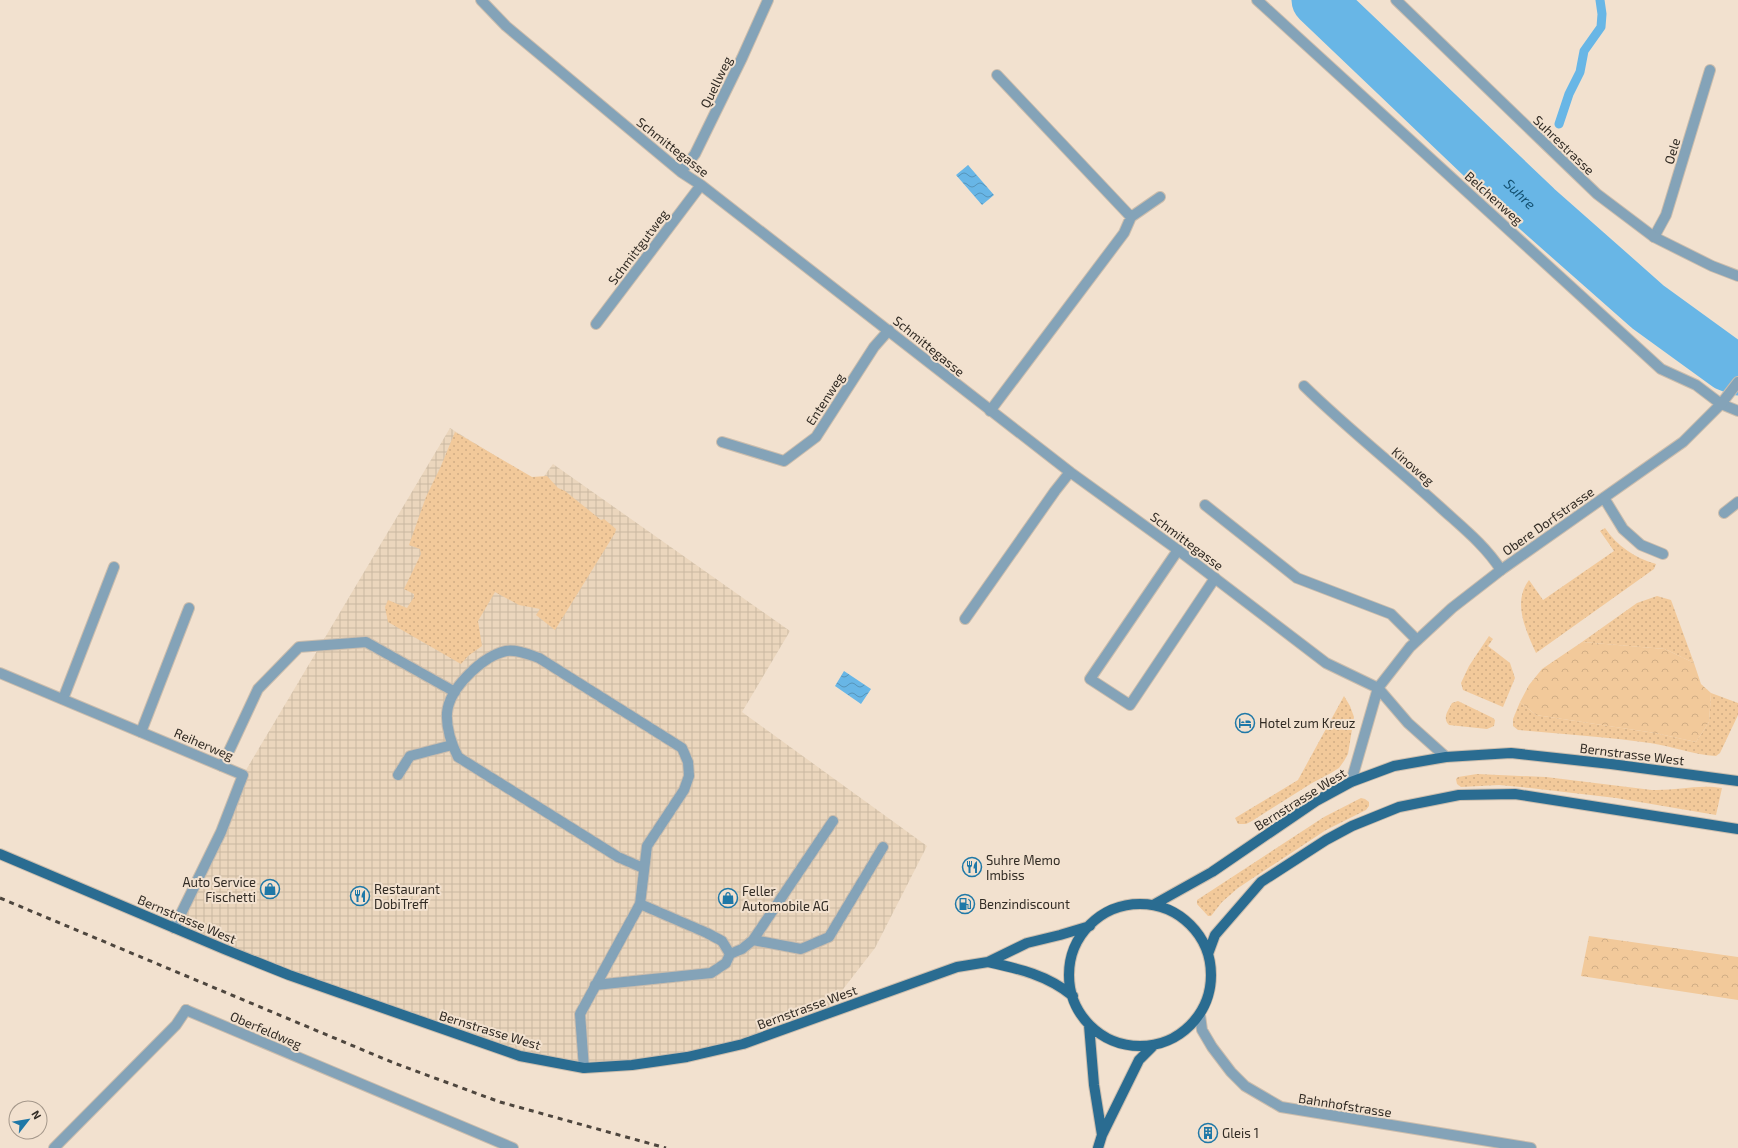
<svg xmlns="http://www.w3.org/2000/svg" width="1738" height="1148" font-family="'Exo 2',sans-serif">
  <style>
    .industrial { fill: url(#industrial-grid) }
    .grass { fill: url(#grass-dots) }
    .forest { fill: url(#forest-crowns) }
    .water { fill: url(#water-waves) }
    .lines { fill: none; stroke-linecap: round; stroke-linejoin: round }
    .stream { stroke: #68b6e6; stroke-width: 9 }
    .river { stroke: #68b6e6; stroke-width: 53 }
    .lane-casing { stroke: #cbbdad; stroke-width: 12 }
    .street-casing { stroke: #cbbdad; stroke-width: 12 }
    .primary-casing { stroke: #cbbdad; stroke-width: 12 }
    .lane { stroke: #84a3b8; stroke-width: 10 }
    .street { stroke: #84a3b8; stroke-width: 10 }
    .primary { stroke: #2a6c91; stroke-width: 10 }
    .rail { stroke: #4e463e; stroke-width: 3; stroke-dasharray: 5 5; stroke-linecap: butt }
    .labels { text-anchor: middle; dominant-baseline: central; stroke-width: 4; stroke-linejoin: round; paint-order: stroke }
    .street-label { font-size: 13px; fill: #312b24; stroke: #f2e1cf }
    .poi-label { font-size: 13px; fill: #312b24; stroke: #f2e1cf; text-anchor: start }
    .water-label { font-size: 14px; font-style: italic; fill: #135070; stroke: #f2e1cf }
  </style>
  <defs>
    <pattern id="industrial-grid" width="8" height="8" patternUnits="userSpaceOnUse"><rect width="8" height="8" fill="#ebd6bd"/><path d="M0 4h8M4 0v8" fill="none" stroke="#cab8a2"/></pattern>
    <pattern id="grass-dots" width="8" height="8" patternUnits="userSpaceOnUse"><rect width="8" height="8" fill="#f2c99a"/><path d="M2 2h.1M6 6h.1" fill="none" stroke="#d0ad85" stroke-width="1.8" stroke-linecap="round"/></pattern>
    <pattern id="forest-crowns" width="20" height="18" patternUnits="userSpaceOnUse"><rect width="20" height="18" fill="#f2c99a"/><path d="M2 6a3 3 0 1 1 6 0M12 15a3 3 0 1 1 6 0" fill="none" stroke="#d0ad85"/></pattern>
    <pattern id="water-waves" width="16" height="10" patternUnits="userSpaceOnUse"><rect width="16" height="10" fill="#68b6e6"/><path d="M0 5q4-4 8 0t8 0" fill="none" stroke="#5694ba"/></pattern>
  </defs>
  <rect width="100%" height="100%" fill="#f2e1cf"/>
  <path class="industrial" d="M450,428l89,55 14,-19 237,167 -48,81 185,134 -52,102 -52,67 -80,29 -159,24 -57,-10 -353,-130 69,-153z"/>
  <path class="grass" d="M455,432l77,45 15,-1 11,12 7,3 36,29 3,-1 12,10 -1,4 -60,97 -19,-15 4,-6 -21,-4 -24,-13 -17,29 4,25 -14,10 -7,8 -73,-42 -3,-15 3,-7 19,8 7,-11v-3l-10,-5 17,-35 -1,-5 -11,-4 17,-48 15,-31z
    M1605,528c12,18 30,30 51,36l-2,5 -118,84c-10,-22 -24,-51 -7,-73l14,20 71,-49 -14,-20z
    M1657,596l14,4 23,63 -29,-14 -83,-7 55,-39z
    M1489,636l4,3 -5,7 22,17 5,15 -12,29 -40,-17 -2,-7 8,-17z
    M1711,693l27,10v12l-18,38 -4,3c-22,-1 -44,-10 -66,-13 -44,-6 -88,-9 -132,-13l-5,-4v-7l7,-17 16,13 119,18 41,9 13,-20z
    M1344,696l6,10 4,11 -6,37 -4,7 -5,7 -8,5 -19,10 -60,38 -6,3h-8l-3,-6 63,-38z
    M1458,701l35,17 2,2 -1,6 -7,3 -38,-4c-7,-7 -1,-14 3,-22z
    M1477,774l69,3 106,13c23,1 46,-6 70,-2l-6,27 -100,-17 -86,-10 -31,-3 -38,2 -4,-3 -1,-5 2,-2z
    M1361,798l4,1 4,3v4l-3,4 -40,20 -88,58 -16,14 -11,14h-3l-11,-12v-4l127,-83z"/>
  <path class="forest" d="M1582,642l83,7 29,14 7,21 10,9 -2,29 -13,20 -41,-9 -119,-18 -16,-13 9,-17 13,-16z
    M1589,936l149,21v43l-157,-24z"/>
  <path class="water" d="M968,165l26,30 -12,10 -26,-30z
    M844,671l27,18 -10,15 -26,-18z"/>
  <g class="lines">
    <path class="stream" d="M1559,124l10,-30 11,-22 4,-21 17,-24 1,-13 -2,-14"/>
    <path class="river" id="s1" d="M1318,0l218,208 112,99 80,58 10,4"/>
    <g class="lane-casing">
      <path id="lane" d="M997,75l134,142
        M1654,237l12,-22 44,-145
        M1304,386c43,42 91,80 136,121 22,20 45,38 61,63
        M1721,404l17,7
        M990,411l134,-178 7,-16 29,-20
        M1604,498l19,31 18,16 22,9
        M1205,505l92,73 94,36 26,26
        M1724,513l14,-11
        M1178,550l-88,129 40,26 85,-127
        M63,699l51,-132
        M141,732l48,-124
        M222,766l36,-77 41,-42 67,-5 89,50
        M398,775l12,-19 42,-11
        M753,940l80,-119
        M730,954l12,-5 11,-9 48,9 28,-12 54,-90
        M595,985l116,-12 15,-10 4,-9 -8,-13 -15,-8 -67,-29
        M584,1068l-4,-54 60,-110 7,-58 37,-56 5,-14 -1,-14 -6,-14 -143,-90c-9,-3 -23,-9 -33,-7 -23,5 -57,37 -59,62 -1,16 4,30 11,44l160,100 25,11
        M54,1148l122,-123 10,-15"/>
    </g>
    <g class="street-casing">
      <path id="street" d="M481,0l25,26 175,146 20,13 369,287 108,78 148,113 52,25 30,35 38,34
        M1257,0l404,369 35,16 25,19
        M1396,0l201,194 57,43 58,29 26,10
        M681,172l14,-18 47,-96 26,-58
        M596,324l105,-139
        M722,442l62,19 32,-24 58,-90 15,-17
        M965,619l90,-128 15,-19
        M0,673l243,102 -22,57 -47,96
        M1351,782l27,-94 32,-41 42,-39 49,-38 182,-128 38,-38 17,-22
        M186,1010l327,138
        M1200,1015l2,15 10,17 19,25 14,14 36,21 250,41"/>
    </g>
    <g class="primary-casing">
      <path id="primary" d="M0,854l224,95 65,26 231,81 64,12 48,-3 55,-8 56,-13 214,-77 31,-5 39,-19 33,-8 30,-9
        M1069 975a71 71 0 1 1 142 0a71 71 0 1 1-142 0Z
        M1153,905l59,-33 104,-71 35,-19 43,-16 52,-9 65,-4 100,11 127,17
        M1208,954l7,-19 46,-53 65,-42 26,-14 47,-19 60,-12 56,-1 223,35
        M988,962c32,7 59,13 85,34
        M1089,1025l5,60 8,50
        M1098,1148l4,-13 37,-75 15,-15"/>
    </g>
    <use href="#lane" class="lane"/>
    <use href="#street" class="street"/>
    <use href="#primary" class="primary"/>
    <path class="rail" d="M0,898l394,165 106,39 166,46"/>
  </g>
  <defs>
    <g id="hotel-ring" transform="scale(1)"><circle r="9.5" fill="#f2e1cf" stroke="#1f78a7" stroke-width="1.5"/><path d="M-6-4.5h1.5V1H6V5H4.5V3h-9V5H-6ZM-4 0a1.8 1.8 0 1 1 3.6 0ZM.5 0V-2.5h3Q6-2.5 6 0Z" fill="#1f78a7"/></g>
    <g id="restaurant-ring" transform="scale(1)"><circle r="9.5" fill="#f2e1cf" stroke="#1f78a7" stroke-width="1.5"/><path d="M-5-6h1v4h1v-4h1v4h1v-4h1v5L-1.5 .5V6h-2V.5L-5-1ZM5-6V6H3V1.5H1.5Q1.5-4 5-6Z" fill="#1f78a7"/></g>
    <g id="shop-ring" transform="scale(1)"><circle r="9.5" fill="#f2e1cf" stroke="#1f78a7" stroke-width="1.5"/><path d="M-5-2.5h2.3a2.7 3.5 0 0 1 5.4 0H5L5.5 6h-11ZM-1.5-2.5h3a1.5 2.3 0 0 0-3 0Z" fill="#1f78a7"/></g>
    <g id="fuel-ring" transform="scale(1)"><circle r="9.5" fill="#f2e1cf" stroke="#1f78a7" stroke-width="1.5"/><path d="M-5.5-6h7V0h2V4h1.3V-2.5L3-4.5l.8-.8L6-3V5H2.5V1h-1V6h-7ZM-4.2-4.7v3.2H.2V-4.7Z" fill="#1f78a7"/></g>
    <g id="building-ring" transform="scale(1)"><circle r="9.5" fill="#f2e1cf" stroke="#1f78a7" stroke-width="1.5"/><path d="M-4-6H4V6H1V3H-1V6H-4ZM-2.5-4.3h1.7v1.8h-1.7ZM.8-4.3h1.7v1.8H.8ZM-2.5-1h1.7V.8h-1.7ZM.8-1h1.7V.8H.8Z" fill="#1f78a7"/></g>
  </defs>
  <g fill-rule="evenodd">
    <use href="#hotel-ring" x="1245" y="723"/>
    <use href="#restaurant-ring" x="972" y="867"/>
    <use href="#shop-ring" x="270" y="889"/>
    <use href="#restaurant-ring" x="360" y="896"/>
    <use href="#shop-ring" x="728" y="898"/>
    <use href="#fuel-ring" x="965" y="904"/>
    <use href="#building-ring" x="1208" y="1133"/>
  </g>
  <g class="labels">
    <g class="street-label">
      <text transform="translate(716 82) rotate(-64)">Quellweg</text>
      <text transform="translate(1564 145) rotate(44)">Suhrestrasse</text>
      <text transform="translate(673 147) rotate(38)">Schmittegasse</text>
      <text transform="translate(1672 151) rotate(-73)">Oele</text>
      <text transform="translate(1494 198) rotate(42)">Belchenweg</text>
      <text transform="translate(638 247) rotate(-53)">Schmittgutweg</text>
      <text transform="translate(929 346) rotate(39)">Schmittegasse</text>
      <text transform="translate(825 399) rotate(-57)">Entenweg</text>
      <text transform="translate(1413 466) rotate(41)">Kinoweg</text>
      <text transform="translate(1548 521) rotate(-35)">Obere Dorfstrasse</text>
      <text transform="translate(1187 541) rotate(37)">Schmittegasse</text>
      <text transform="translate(204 744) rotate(23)">Reiherweg</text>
      <text transform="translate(1632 754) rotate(7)">Bernstrasse West</text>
      <text transform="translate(1300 799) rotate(-32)">Bernstrasse West</text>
      <text transform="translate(187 919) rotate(23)">Bernstrasse West</text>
      <text transform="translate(807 1007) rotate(-20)">Bernstrasse West</text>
      <text transform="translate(266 1030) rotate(23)">Oberfeldweg</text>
      <text transform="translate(490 1030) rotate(17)">Bernstrasse West</text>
      <text transform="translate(1345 1105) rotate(9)">Bahnhofstrasse</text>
    </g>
    <g class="poi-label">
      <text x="1259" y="723">Hotel zum Kreuz</text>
      <text x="986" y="860">Suhre Memo<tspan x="986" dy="15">Imbiss</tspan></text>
      <text x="256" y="882" text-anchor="end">Auto Service<tspan x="256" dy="15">Fischetti</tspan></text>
      <text x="374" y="889">Restaurant<tspan x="374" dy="15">DobiTreff</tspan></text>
      <text x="742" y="891">Feller<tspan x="742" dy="15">Automobile AG</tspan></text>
      <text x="979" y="904">Benzindiscount</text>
      <text x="1222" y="1133">Gleis 1</text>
    </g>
    <g class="water-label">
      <text stroke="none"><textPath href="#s1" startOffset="280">Suhre</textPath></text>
    </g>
  </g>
  <g transform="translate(28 1120) rotate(59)"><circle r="19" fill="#f2e1cf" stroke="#a5988b"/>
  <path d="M0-3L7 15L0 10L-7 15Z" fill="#1f78a7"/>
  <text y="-6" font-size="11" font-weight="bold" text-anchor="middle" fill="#312b24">N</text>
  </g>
</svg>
